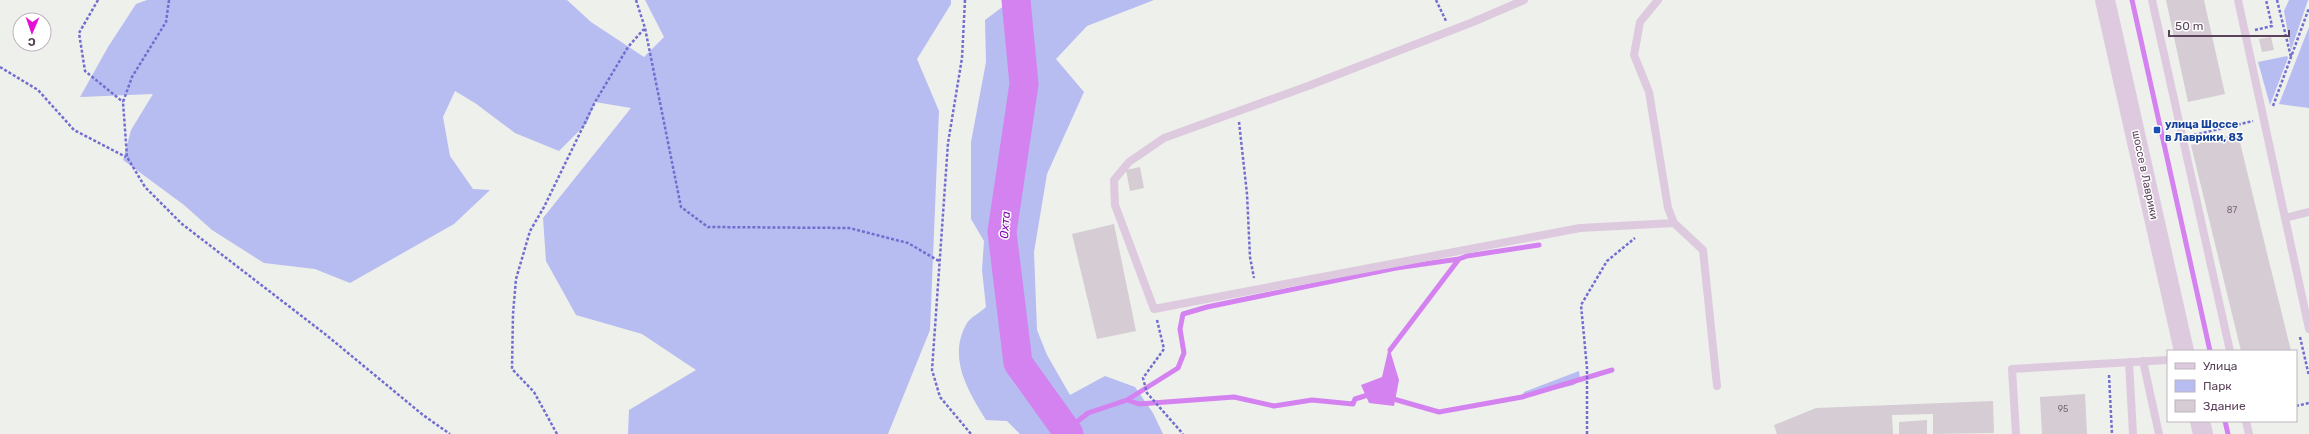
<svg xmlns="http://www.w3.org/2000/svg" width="2309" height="434" font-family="Rubik,sans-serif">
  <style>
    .green { fill: #b7bcf1 }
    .water { fill: #d482f0 }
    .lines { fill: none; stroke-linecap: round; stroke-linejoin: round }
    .stream { stroke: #d482f0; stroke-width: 5 }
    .river { stroke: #d482f0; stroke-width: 29 }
    .building { fill: #d5ccd4 }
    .path { stroke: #726ed0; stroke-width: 2.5; stroke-dasharray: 3 2; stroke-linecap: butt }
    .service { stroke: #decade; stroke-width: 8 }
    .tertiary { stroke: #decade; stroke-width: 20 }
    .transit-dot { fill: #1a4fb4; stroke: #fff; stroke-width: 1.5 }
    .labels { text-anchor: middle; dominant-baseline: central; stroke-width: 3; stroke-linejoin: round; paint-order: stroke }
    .number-label { font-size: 9px; fill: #7a6679 }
    .transit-label { font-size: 11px; font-weight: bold; fill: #164399; stroke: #fff; text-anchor: start }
    .street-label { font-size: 11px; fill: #5b445b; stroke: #fff }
    .water-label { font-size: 12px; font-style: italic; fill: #8205ad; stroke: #fff }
  </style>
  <rect width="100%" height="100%" fill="#eef0ec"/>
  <path class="green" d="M147,0h420l24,22 53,35 20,-20 -19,-37h306v4l-34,55 22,52 -9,219 -42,104h-260l1,-24 67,-40 -54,-36 -66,-19 -30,-54 -3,-43 88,-110 -36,-6 -8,21 -28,28 -44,-18 -40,-30 -20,-12 -12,26 7,39 23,33 17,1 -36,34 -104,59 -35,-14 -51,-6 -52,-33 -28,-25 -61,-45 8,-30 22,-36 -73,3 28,-50 28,-43z
    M1007,0h147l-67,26 -31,33 28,33 -37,82 -13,78 3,78 10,25 23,40 35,-19 30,11 18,26 10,21h-143l-13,-13 -21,-1c-18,-29 -39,-63 -19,-97 4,-6 14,-11 19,-16l-4,-37 2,-29 -13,-22v-77l15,-80 -1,-42 24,-18z
    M2289,0h19l-17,50 -7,-39z
    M2309,27v81l-30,-4z
    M2287,56l1,2 -18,47 -12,-43z
    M1579,371l1,8 -6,6 -52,12 2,-5z"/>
  <path class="water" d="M1389,347l10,33 -5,26 -25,-3 -8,-18 21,-8z"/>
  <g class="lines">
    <path class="stream" d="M2132,0l78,351
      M1390,350l69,-91 8,-3 72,-11
      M1390,398l49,14 83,-15 90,-27
      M1127,400l12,4 95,-7 40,9 38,-6 41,4 2,-5 16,-5
      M2225,421l3,13
      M1064,427l14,-6 10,-8 39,-13 51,-32 6,-15 -4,-24 3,-15 24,-7 189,-39 63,-9"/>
    <path class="river" d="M1016,0l8,84 -22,148 16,131 51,71"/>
  </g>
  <path class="building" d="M2166,0h38l21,94 -37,8z
    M2271,37l3,13 -12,2 -3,-13z
    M2238,134l7,29 46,188h-50l-50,-206z
    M1140,167l4,21 -14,3 -4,-21z
    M1114,224l22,107 -39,8 -25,-105z
    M2085,394l2,40h-45l-2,-37z
    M1993,401l1,32 -61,1v-20l-41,1 1,19h-116l-3,-9 42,-17z
    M1927,420v14h-28v-12z"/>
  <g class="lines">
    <path class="path" d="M98,0l-19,33 6,38 38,31
      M169,0l-3,22 -34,55 -9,25 4,55 18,30 37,37 143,110 98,81 27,19
      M636,0l9,28 36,179 27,20 141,1 59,15 31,18
      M965,0l-3,58 -14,85 -16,227 8,27 31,37
      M1436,0l10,21
      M2277,0l14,57
      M2255,30l17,-4 -6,-26
      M0,67l38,23 36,40 52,27
      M2273,106l36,-98
      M1239,122l8,72 3,63 4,21
      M2194,135l59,-14
      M1157,320l7,29 -21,29 4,15 36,41
      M2300,337l9,39
      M2109,375l3,59
      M2296,406l13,-3
      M557,434l-23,-42 -22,-23 1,-55 3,-35 14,-48 14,-24 51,-105 33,-55 16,-18
      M1587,434v-66l-6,-63 26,-44 28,-23"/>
    <path class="service" d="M1524,0l-51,22 -165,64 -144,52 -35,24 -15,18 1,25 39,104 426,-81 94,-5 29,27 14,136
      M1658,0l-18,22 -6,33 15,37 19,116 6,15
      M2152,0l78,351
      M2238,0l71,329
      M2285,218l24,-6
      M2143,361l16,73
      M2129,362l4,72
      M2246,421l3,13
      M2016,434l-4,-65 156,-9"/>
    <path class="tertiary" d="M2105,0l79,351
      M2200,421l3,13"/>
  </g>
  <rect class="transit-dot" x="2153" y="126" width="8" height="8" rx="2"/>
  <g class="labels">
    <g class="number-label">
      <text x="2232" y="210">87</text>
      <text x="2063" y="409">95</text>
    </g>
    <g class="transit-label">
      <text x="2165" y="124">улица Шоссе<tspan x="2165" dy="13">в Лаврики, 83</tspan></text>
    </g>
    <g class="street-label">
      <text transform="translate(2145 175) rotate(78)">шоссе в Лаврики</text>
    </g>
    <g class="water-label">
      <text transform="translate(1005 225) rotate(-86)">Охта</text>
    </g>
  </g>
  <rect x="2167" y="350" width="130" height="72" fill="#ffffff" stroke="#bdb4bd"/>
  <rect x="2175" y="363" width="20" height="6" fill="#decade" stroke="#bdb4bd"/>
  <text x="2203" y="370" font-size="12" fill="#5b445b">Улица</text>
  <rect x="2175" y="380" width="20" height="12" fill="#b7bcf1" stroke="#bdb4bd"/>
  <text x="2203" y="390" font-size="12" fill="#5b445b">Парк</text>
  <rect x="2175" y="400" width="20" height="12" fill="#d5ccd4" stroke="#bdb4bd"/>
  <text x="2203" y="410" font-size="12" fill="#5b445b">Здание</text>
  <g transform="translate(32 32) rotate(182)"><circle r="19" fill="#ffffff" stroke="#bdb4bd"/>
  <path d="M0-3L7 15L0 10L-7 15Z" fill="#e70fd1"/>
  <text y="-6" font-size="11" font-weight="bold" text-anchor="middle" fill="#5b445b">С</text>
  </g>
  <path d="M2169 30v6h120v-6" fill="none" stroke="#5b445b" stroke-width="2"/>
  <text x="2175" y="30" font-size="12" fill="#5b445b" stroke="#ffffff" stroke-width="3" paint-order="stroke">50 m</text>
</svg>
